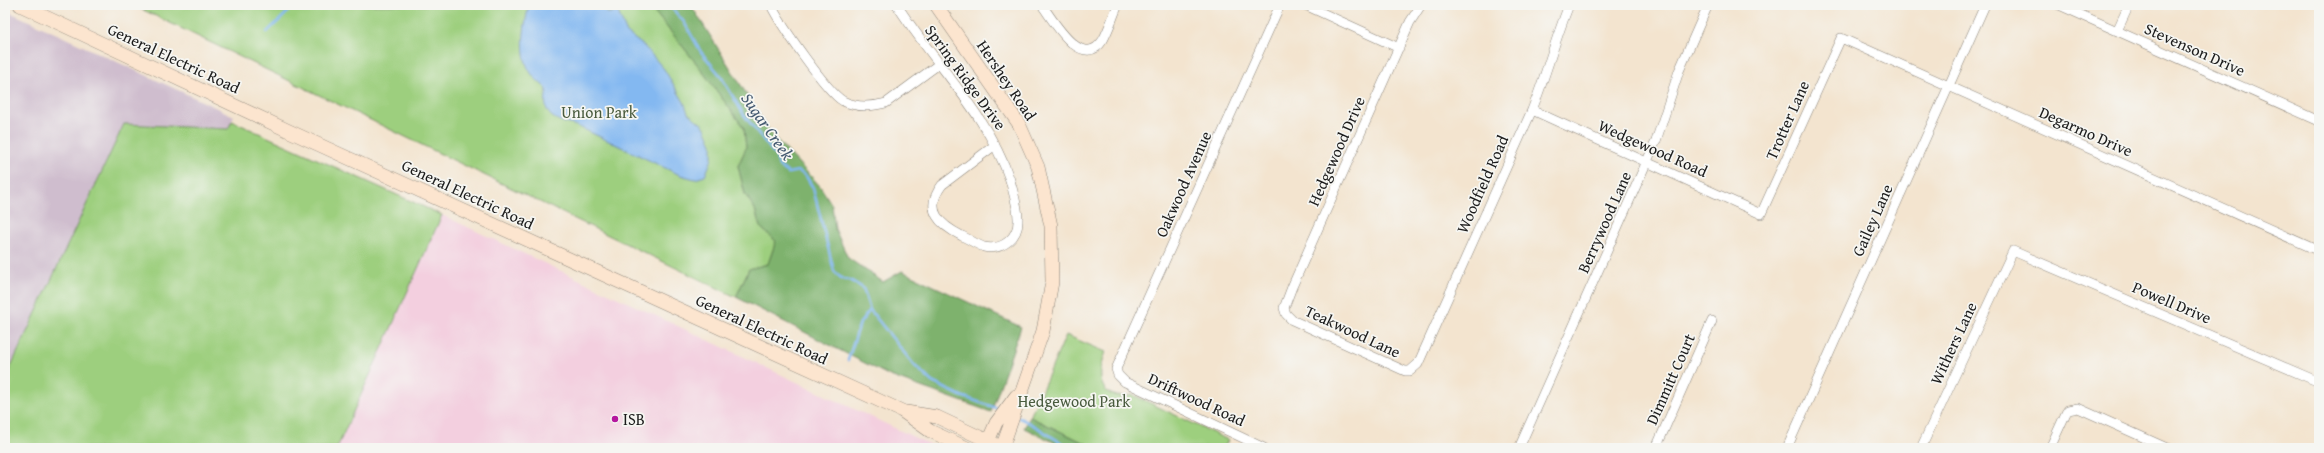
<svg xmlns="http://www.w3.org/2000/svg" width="2324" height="453" font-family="'Gentium Book Plus',serif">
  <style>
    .built { fill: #f3cfdf }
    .industrial { fill: #cfbdce }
    .green { fill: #9dcf7e; stroke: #5c764d }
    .forest { fill: #7eb26d; stroke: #4d6744 }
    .water { fill: #83b8f1; stroke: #506a86 }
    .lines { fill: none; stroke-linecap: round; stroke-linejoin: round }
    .stream { stroke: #83b8f1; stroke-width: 2.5 }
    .minor-casing { stroke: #888076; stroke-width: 10 }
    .secondary-casing { stroke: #888076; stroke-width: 14 }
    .minor { stroke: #fff; stroke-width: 9 }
    .secondary { stroke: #fce5cf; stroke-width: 13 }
    .poi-dot { fill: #b5179e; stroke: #f6f6f2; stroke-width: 1.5 }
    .labels { text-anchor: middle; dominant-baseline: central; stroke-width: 3.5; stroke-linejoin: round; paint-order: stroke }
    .street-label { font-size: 16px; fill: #1c1c1c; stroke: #f6f6f2 }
    .park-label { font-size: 16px; fill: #495b3e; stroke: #f6f6f2 }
    .poi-label { font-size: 16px; fill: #1c1c1c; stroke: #f6f6f2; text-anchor: start }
    .water-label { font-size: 17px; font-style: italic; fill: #455a71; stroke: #f6f6f2 }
  </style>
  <rect width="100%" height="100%" fill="#f6f6f2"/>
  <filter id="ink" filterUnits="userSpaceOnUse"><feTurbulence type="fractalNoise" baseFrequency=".025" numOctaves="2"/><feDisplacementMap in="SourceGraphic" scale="8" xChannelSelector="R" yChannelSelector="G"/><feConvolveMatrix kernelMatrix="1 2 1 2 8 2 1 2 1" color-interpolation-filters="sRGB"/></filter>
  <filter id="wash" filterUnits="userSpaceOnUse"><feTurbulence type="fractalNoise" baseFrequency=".012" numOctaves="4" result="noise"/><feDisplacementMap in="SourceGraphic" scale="16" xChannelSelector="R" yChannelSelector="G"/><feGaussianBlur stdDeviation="0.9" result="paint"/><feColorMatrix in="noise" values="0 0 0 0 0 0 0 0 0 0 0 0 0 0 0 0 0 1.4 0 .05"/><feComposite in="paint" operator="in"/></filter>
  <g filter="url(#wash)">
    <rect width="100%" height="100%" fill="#f3e4cf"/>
    <path class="built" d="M442,215l495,233h-600z"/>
    <path class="industrial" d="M5,10l229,106 -6,13 -104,-5 -119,255z"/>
    <path class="green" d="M133,5h516l48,59 47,64 2,20 -8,18 7,28 10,15 5,18 16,14 -8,23 -19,5 -13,28z
      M232,121l210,94 -105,233h-332v-69l119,-255 104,5z
      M1066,335l40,17c-11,26 -6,50 27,43l95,45 -4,8h-129l-65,-31z"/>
    <path class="forest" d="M649,5h42l81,130 48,51 12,19 3,24 13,29 35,24 19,-11 119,56 -30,85 -101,-36 -154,-79 13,-28 19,-5 8,-23 -16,-14 -5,-18 -10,-15 -7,-28 8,-18 -2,-20 -47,-64z
      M1030,417l65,31h-29l-42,-20z"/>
    <path class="water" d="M529,5h69l9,8 11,-1 9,21 17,13 20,23 20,33 4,11 16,13 8,18v15l-7,17 -10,3 -15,-4 -103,-49c-24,-6 -36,-10 -30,-37 -4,-4 -9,-7 -12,-11 -18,-18 -11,-51 -6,-73z"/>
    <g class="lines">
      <path class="stream" d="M669,5l15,17 17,30 19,23 24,40 32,41 3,10 9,7 10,-2 8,5 7,12 21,83 8,8 8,1 13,8 7,22 44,55 18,17 29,14 41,14
        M267,32l20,-19 5,-8
        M848,360l12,-37 10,-13
        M1017,417c20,8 35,22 55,31"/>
    </g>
  </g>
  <g filter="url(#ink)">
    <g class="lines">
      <g class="minor-casing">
        <path id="minor" d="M771,5c9,19 56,87 72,96 14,7 28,6 43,2l53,-39
          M897,5c37,59 90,108 113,175 3,12 8,26 8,39 1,18 -15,32 -34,28 -7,-2 -15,-8 -22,-11 -22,-11 -39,-26 -20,-51l53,-40
          M1042,5c11,15 40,67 61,35 6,-11 10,-24 15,-35
          M1305,5l94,43
          M1421,5l-11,17 -118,265 -8,21 2,6 6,6 113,51h5l8,-7 114,-254c14,-35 23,-70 37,-105
          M2059,5l260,116
          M2117,31l12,-26
          M1532,110l229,104 80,-176 478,213
          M1264,448l-139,-66 -7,-7 -2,-6 164,-364
          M1519,448l137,-307 23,-70 29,-66
          M1656,448l56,-127
          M1787,448l198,-443
          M1921,448l92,-197 306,131
          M2050,448l16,-35 2,-3 10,-2 89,40"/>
      </g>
      <g class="secondary-casing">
        <path id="secondary" d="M20,5l269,126 613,280 28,20 37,17
          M936,5l83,119 19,43 13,59 1,56 -9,49 -41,117
          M906,412l31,5 66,31
          M985,448l11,-25 20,-27"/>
      </g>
      <use href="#minor" class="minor"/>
      <use href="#secondary" class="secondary"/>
    </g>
  </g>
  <circle class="poi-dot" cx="615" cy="419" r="4"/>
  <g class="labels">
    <g class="street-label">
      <text transform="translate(2195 49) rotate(24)">Stevenson Drive</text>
      <text transform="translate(174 58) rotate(25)">General Electric Road</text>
      <text transform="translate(966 77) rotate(54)">Spring Ridge Drive</text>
      <text transform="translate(1007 80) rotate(56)">Hershey Road</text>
      <text transform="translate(1787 120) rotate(-66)">Trotter Lane</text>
      <text transform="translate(2086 131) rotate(24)">Degarmo Drive</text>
      <text transform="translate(1653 148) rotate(24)">Wedgewood Road</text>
      <text transform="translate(1336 151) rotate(-66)">Hedgewood Drive</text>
      <text transform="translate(1183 184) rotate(-66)">Oakwood Avenue</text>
      <text transform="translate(1482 184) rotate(-66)">Woodfield Road</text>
      <text transform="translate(468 194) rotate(25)">General Electric Road</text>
      <text transform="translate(1872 220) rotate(-66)">Gailey Lane</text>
      <text transform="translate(1604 222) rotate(-66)">Berrywood Lane</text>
      <text transform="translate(2172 302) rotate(23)">Powell Drive</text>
      <text transform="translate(762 329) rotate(25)">General Electric Road</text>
      <text transform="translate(1353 331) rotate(25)">Teakwood Lane</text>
      <text transform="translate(1953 343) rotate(-65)">Withers Lane</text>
      <text transform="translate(1670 379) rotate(-66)">Dimmitt Court</text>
      <text transform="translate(1197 399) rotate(25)">Driftwood Road</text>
    </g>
    <g class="park-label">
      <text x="599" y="112">Union Park</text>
      <text x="1074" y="401">Hedgewood Park</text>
    </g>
    <g class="poi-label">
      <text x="623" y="419">ISB</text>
    </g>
    <g class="water-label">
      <text transform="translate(768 126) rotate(55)">Sugar Creek</text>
    </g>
  </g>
  <rect width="2324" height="453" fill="none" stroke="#f6f6f2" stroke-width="20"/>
</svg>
